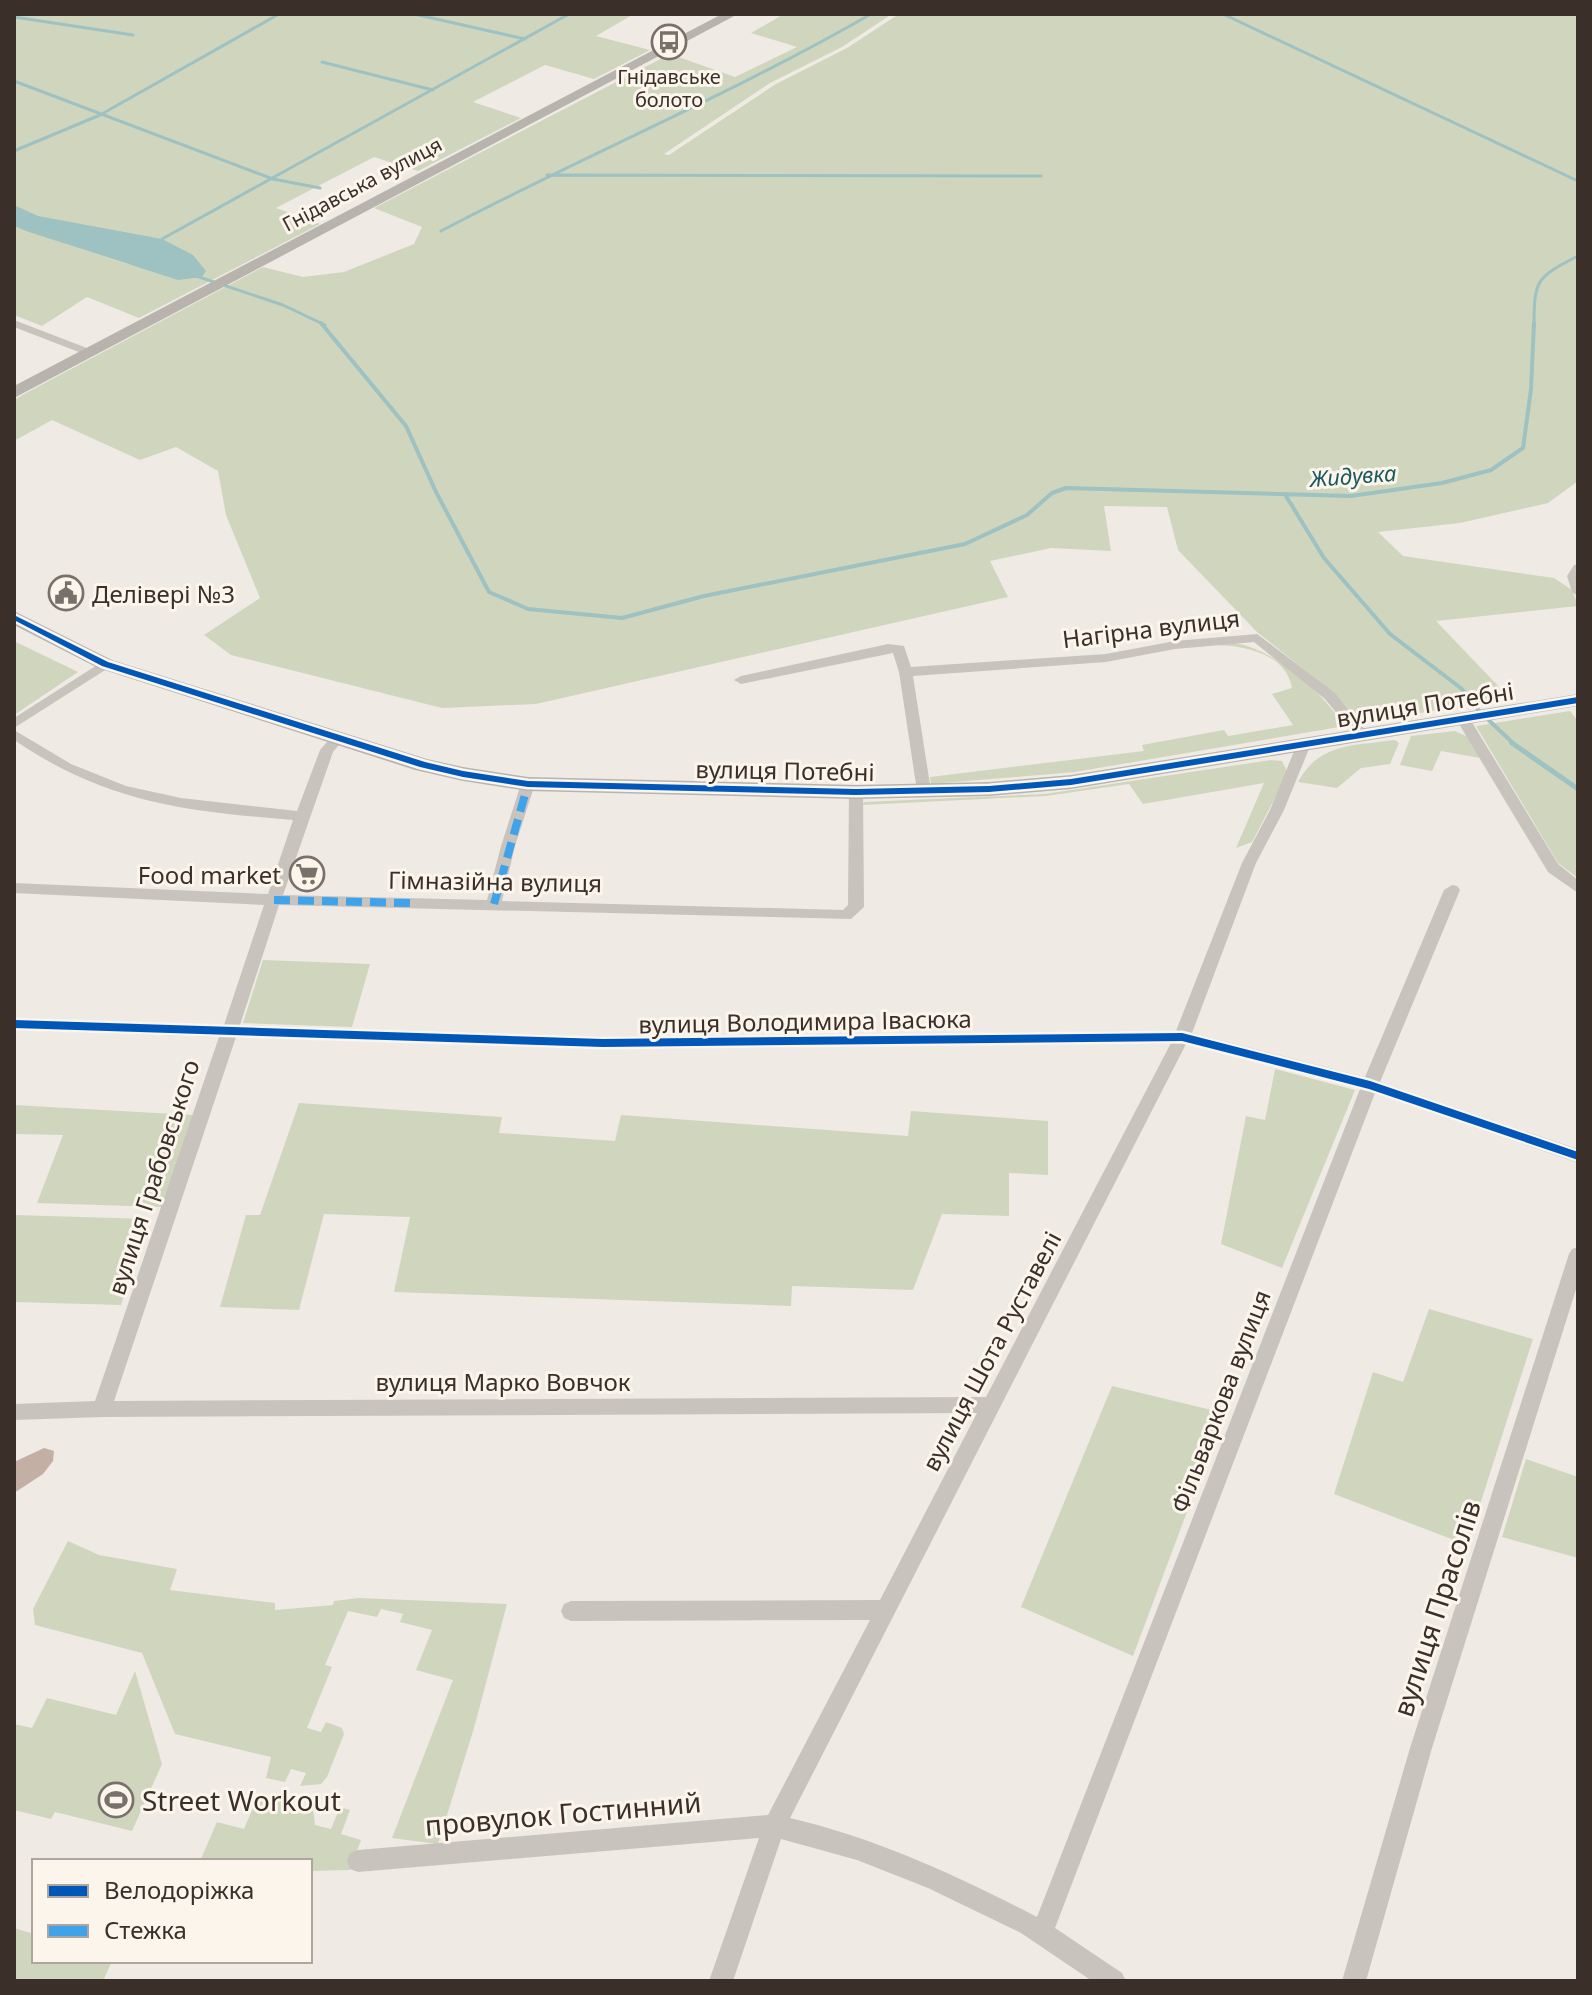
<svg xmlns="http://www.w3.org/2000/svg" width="1592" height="1995" font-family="'Noto Sans',sans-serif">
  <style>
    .green { fill: #d0d6bd }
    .water { fill: #9ec1c2 }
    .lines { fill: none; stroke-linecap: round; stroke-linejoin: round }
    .stream-far2 { stroke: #9ec1c2; stroke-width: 3 }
    .stream-far1 { stroke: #9ec1c2; stroke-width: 4 }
    .stream { stroke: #9ec1c2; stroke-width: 5 }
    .building { fill: #c4afa5 }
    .street { fill: #c9c3bd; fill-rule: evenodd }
    .secondary { fill: #b9b3ad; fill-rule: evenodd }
    .quiet { stroke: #3fa3eb; stroke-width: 8; stroke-dasharray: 16 8; stroke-linecap: butt }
    .cycleway-casing { stroke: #fbf5ec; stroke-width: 5 }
    .cycleway { fill: #0057b8; fill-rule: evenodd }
    .labels { text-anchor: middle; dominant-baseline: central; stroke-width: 6; stroke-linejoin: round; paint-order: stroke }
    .far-poi-label { font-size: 20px; fill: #3b2f2a; stroke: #fbf5ec }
    .far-street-label { font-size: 20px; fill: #3b2f2a; stroke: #fbf5ec }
    .far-water-label { font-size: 22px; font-style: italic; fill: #1c595f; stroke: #fbf5ec }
    .poi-label { font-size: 24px; fill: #3b2f2a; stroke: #fbf5ec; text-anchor: start }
    .street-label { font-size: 24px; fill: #3b2f2a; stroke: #fbf5ec }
    .near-street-label { font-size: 28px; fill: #3b2f2a; stroke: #fbf5ec }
    .near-poi-label { font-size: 28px; fill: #3b2f2a; stroke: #fbf5ec; text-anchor: start }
  </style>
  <rect width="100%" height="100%" fill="#efeae4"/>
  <path class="green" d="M14,14h620l-38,22 54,14 -56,29 -49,-14 -72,37 48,16 -103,53 -44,-14 -98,51 44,16 -181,94 -52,-21 -45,29 -28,-11v-89l116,39 -116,-60z
    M784,14h108l-50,33 -72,36 -106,71 5,1 107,-71 71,-36 52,-34h679v467l-30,22 -88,20 -82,9 25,24 151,22 18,12 6,16 -142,15 66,69 -5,10 -136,23 -25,-28 -79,-63 -79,-82 -11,-43 -63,-1 7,45 -60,-3 -61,13 18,36 -472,107 -94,4 -211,-53 -27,-20 56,-37 -34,-83 -8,-44 -42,-24 -36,13 -88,-40 -38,21v-41l12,-7 237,-126 40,10 41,-5 70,-28 8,-17 -48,-19 296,-154 65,23 62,-30 -46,-14z
    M14,641l64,31 -64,43z
    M1235,643c45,9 84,47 110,83l-270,46 -144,12 -1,-7 214,-26 -2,-6 82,-15 4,6 65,-11 -21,-31 20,-6c-6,-37 -55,-44 -84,-43z
    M1570,711l8,10v157l-20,-15 -82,-137z
    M1455,731l13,6 12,21 -39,-7 -9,20 -32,-6 11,-29z
    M1395,740l4,3 -9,21 -29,4 -24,20 -39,-6c22,-40 56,-36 97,-42z
    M1271,760l11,1 6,12 -36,69 -16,6 28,-65 -121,21 -14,-20 -83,12 -184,9 2,-3 181,-8z
    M263,960l107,4 -18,63 -109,-4z
    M1275,1069l80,21 -73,178 -61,-24 25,-128 19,4z
    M299,1103l203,14 -3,16 116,8 6,-26 287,21 3,-25 137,10v54l-39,-2v43l-67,-2 -29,76 -121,-4 -1,20 -397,-14 16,-75 -86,-3 -25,96 -79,-3 26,-92h14z
    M14,1105l179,10 -31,92 -125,-4 26,-68 -49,-1z
    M14,1215l135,4 -28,86 -107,-3z
    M1429,1309l104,30 -66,206 -133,-51 39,-122 30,10z
    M1112,1386l112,27 -91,243 -112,-49z
    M1526,1459l52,18v81l-76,-21z
    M68,1541l31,14 78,14 -7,21 105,13v7l58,-5 1,-4 24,-3 149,6 -33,124 -36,116 -46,-6 61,-158 -37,-10 16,-40 -32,-8 3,-8 -22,-5 -4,8 -29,-6 -23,54 7,2 -25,61 14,4 5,-10 16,6 2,6 -17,43 -6,7 -21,2 6,-13 -15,-4 -6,13 -19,-4 5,-21 -96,-23 -33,-81 -107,-28 -2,-16z
    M135,1671l27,93 -30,67 -77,-19 -4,7 -37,-9v-86l18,4 15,-30 69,17z
    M268,1798l45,11 2,16 16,4 9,-22 10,3 -9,24 20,6 -11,30 -40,1v-10h-110l17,-39 27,7 11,-26z
    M14,1928l20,6v27h78l-9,20h-89z"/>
  <path class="water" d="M14,205l24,11 124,23 31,16 13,16 -4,6 -24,3 -152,-49 -12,-5z"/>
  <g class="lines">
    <path class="stream-far2" d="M414,14l111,25
      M1223,14l355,167
      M14,17l119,18
      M322,62l111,28
      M14,81l259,98 47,9
      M14,151l86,-36 179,-101
      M547,175l494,1
      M441,231c142,-75 291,-137 430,-217
      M162,239l407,-225
      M196,276l87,29 42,20
      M1534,325c0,-46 3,-48 44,-69"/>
    <path class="stream-far1" d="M321,323l85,103 30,66 53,100 39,17 94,9 82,-22 261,-52 62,-29 25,-22 14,-5 285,8 91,-13 49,-13 32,-22 8,-59 3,-66
      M1286,496l38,62 66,76 72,55 18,23 35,33"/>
    <path class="stream" d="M1512,743l66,46"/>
  </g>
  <path class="building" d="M44,1448l10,3 -1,10 -10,13 -29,19v-31z"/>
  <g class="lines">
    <path class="street" d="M14,320l78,30 2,2 -10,2 -70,-27z
      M1578,564v32l-6,-4 -5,-16 7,-11z
      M1257,634l78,59 32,39 2,3 -2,3h-10l-32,-39 -71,-57 -79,7 -69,13 -193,14 18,115 -7,5 -7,-5 -18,-119 -6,-19 -152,31 -7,-4 7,-4 147,-32 16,2 7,21 195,-13 69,-13z
      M105,660l5,1v6l-96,61v-10z
      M1463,715l7,4 88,145 20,16v13l-30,-21 -92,-153z
      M14,730l57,34 55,22 55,12 116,13 23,-61 13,-15h10l2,3 -12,14 -50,143 204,5 14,-54 20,-62 7,-5 7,5 -20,62 -13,55 341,9 5,-5 1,-113 7,-5 7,5 1,115 -13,12 -572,-14 -39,120 363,12 573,-6 66,-168 28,-53 27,-66 7,-5 7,5 -27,66 -28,53 -64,170 173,44 79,-187 8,-5 5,1 3,4 -80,192 198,67v14l-203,-70 -320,835 67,45 4,8h-34l-71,-48 -93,-45 -71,-28 -76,-21 -48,142h-24l50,-143 -401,34 -8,-3 -3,-8 3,-8 8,-3 410,-35 102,-195 -299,1 -7,-3 -3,-7 3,-7 7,-3 309,-1 97,-187 -875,4 -88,3v-16l81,-3 124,-364 -205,-7v-12l210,7 40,-120 -250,-12v-10l254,11 25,-74c-109,-9 -186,-17 -279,-80zM236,1037l367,12 568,-6 -185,354 -872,4zM1186,1044l174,45 -323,828c-79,-41 -161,-79 -247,-99z
      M1578,1247v36l-146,465 -66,233h-24l68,-233 159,-494 3,-5z"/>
    <path class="secondary" d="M722,14h16l-724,384v-12z
      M14,611l98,49 315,99 36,8 65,10 328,8 133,-3 82,-7 507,-81v12l-507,83 -82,7 -133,3 -328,-8 -65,-10 -48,-11 -317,-102 -84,-43z"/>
    <path class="quiet" d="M274,900l137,3
      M494,904l34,-120"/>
    <g class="cycleway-casing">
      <path id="cycleway" d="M14,615l94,47 317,100 38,9 65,10 328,8 133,-3 82,-7 507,-82v6l-507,82 -82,7 -133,3 -328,-8 -65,-10 -43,-10 -318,-101 -88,-46z
        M14,1020l589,19 579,-6 188,48 208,71v8l-209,-71 -187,-48 -579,6 -589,-19z"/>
    </g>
    <use href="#cycleway" class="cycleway"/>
  </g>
  <defs>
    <g id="bus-ring" transform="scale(1.8)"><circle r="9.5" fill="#fbf5ec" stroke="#7a706b" stroke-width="1.5"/><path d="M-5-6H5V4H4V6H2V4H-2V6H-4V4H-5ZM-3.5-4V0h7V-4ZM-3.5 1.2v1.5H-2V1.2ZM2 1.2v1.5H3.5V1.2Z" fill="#7a706b"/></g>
    <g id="civic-ring" transform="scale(1.8)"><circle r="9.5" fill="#fbf5ec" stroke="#7a706b" stroke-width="1.5"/><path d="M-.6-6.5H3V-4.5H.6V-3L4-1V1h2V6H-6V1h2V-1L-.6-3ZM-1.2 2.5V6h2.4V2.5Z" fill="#7a706b"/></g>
    <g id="supermarket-ring" transform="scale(1.8)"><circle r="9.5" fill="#fbf5ec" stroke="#7a706b" stroke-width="1.5"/><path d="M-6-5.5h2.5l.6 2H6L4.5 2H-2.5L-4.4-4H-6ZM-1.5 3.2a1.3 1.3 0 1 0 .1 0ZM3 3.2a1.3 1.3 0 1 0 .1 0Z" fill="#7a706b"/></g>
    <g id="stadium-ring" transform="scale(1.8)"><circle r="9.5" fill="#fbf5ec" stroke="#7a706b" stroke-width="1.5"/><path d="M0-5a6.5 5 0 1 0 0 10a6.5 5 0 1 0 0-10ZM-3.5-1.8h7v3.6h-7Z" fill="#7a706b"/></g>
  </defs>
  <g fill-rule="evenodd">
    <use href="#bus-ring" x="669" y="42"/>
    <use href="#civic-ring" x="66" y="593"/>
    <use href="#supermarket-ring" x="307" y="874"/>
    <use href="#stadium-ring" x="116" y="1800"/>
  </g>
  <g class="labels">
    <g class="far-poi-label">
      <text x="669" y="76">Гнідавське<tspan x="669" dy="23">болото</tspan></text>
    </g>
    <g class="far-street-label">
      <text transform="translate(362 184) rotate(-28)">Гнідавська вулиця</text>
    </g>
    <g class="far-water-label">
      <text transform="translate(1353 475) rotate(-4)">Жидувка</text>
    </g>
    <g class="poi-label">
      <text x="92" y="593">Делівері №3</text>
      <text x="281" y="874" text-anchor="end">Food market</text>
    </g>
    <g class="street-label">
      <text transform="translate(1151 628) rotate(-7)">Нагірна вулиця</text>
      <text transform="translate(1425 704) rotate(-9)">вулиця Потебні</text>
      <text transform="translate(785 770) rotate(1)">вулиця Потебні</text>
      <text transform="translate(495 881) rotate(1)">Гімназійна вулиця</text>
      <text transform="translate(805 1021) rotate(-1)">вулиця Володимира Івасюка</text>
      <text transform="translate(153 1177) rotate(-72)">вулиця Грабовського</text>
      <text transform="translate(991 1351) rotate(-62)">вулиця Шота Руставелі</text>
      <text x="503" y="1381">вулиця Марко Вовчок</text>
      <text transform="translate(1220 1401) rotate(-69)">Фільваркова вулиця</text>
    </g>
    <g class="near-street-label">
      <text transform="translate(1436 1608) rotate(-72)">вулиця Прасолів</text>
      <text transform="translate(563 1813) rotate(-5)">провулок Гостинний</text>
    </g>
    <g class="near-poi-label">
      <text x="142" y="1800">Street Workout</text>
    </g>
  </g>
  <rect width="1592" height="1995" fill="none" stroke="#3b2f2a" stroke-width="32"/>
  <rect x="32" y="1859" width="280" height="104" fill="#fbf5ec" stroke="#aea69e" stroke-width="2"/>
  <rect x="48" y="1885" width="40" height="12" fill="#0057b8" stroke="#aea69e" stroke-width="2"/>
  <text x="104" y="1899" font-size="24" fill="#3b2f2a">Велодоріжка</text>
  <rect x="48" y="1925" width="40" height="12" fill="#3fa3eb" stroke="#aea69e" stroke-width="2"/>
  <text x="104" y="1939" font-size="24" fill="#3b2f2a">Стежка</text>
</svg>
